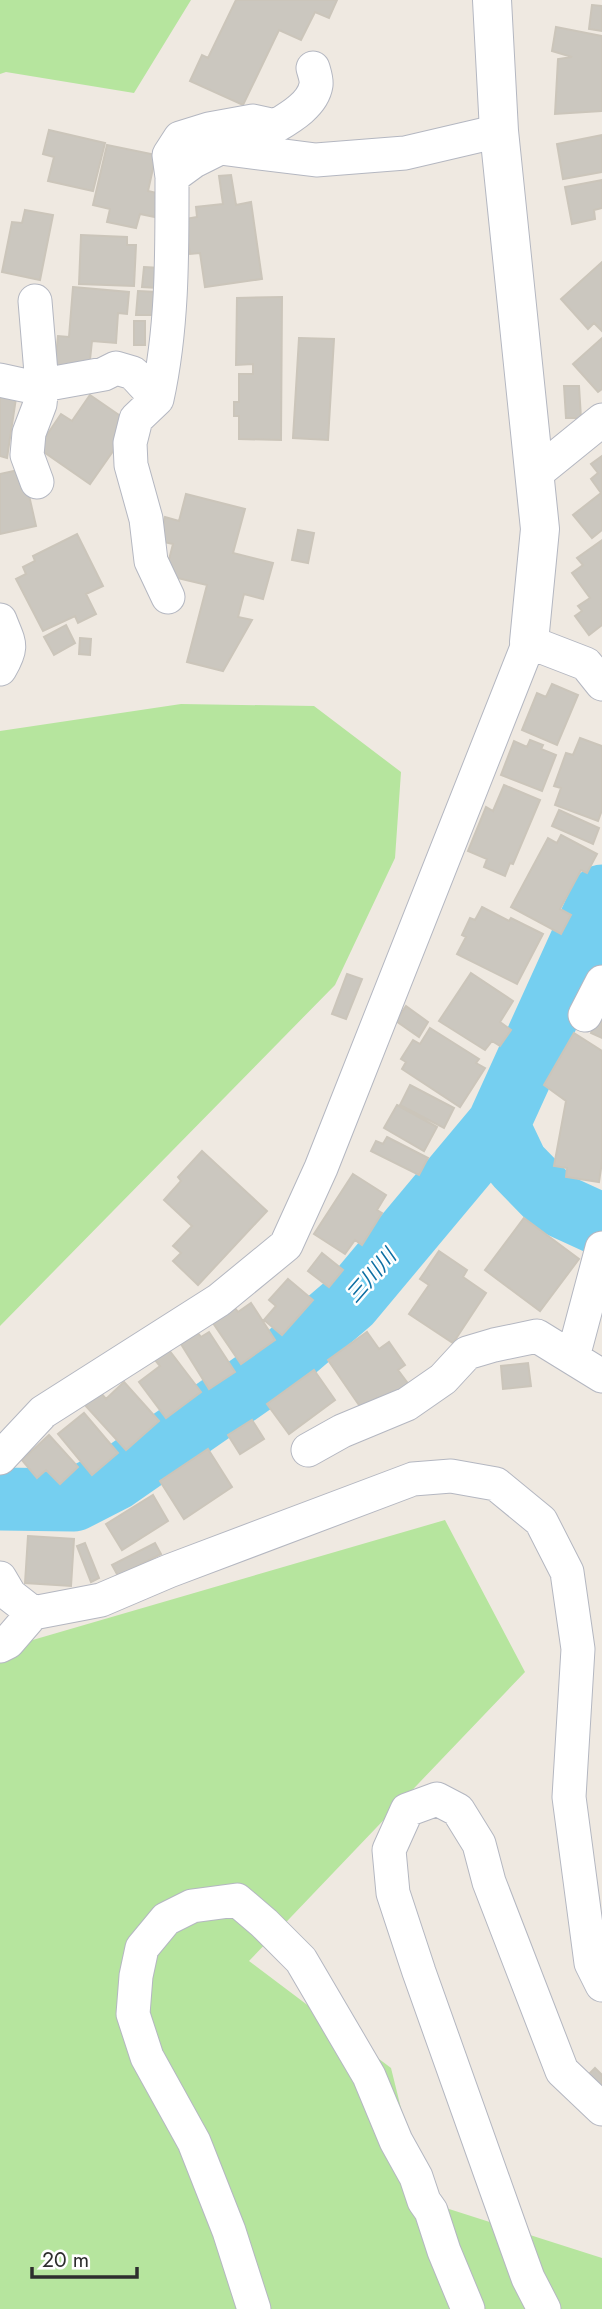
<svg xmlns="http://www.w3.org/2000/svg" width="602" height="2309" font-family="Jost,'Noto Sans JP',sans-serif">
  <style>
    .green { fill: #b6e59e }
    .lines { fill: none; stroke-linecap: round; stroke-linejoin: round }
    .river { stroke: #75cff0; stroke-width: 63 }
    .building { fill: #cbc7bf; stroke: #cbc5ba; stroke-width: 2 }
    .minor-casing { stroke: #b4b7c1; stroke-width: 35 }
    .tertiary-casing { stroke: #b4b7c1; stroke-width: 40 }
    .minor { stroke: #fff; stroke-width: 33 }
    .tertiary { stroke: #fff; stroke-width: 38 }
    .labels { text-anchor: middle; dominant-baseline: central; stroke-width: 5; stroke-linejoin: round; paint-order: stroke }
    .water-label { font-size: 21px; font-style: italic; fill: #0d6fa3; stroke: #fff }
  </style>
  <rect width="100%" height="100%" fill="#efe9e1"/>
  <path class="green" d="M0,0h191l-57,93 -128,-21 -6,2z
    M181,704l133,2 87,66 -6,86 -60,127 -335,341v-595z
    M445,1520l80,152 -276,289 142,107 33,133 178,57v51h-602v-669l12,6z"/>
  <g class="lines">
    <path class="river" d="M498,1125l19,40 37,38 48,22
      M0,1499l74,1 41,-21 151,-105 84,-72 148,-177 104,-229"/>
  </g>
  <path class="building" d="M236,0h101l-8,18 -14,-6 -14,28 -22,-10 -36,75 -53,-24 12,-26 6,3z
    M592,5l10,1v25l-13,-2z
    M556,27l46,9v75l-47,3 3,-55 14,-2 -20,-6z
    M49,130l56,13 -12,48 -45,-10 6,-24 -11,-3z
    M602,135v37l-39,7 -6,-35z
    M107,145l49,10 -8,36 13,3 -6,23 -15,-3 -4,14 -29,-6 3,-13 -17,-4z
    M231,175l5,30 15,-3 11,77 -57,8 -5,-34 -10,1 -5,-35 12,-2 -1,-10 27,-3 -4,-28z
    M602,180v28l-8,2 1,9 -23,5 -7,-37z
    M25,210l28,5 -13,65 -38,-8 10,-50 10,1z
    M81,235l46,2v8h9l-2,41 -55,-2z
    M602,262v69l-8,-8 -6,6 -27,-30z
    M144,267l16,1 -2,20 -16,-1z
    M73,287l56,5 -2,22 -9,-1 -2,30 -24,-2 -3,28 -34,-3 3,-30 11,1z
    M138,291l19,1 -1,23h-20z
    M282,297l-1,143 -42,-1v-23h-5v-14h5v-28h14v-10l-17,1 1,-67z
    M134,321h11v24h-11z
    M299,338l35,1 -6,101 -35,-2z
    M602,338v51l-4,3 -25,-28z
    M564,386h15l2,32h-15z
    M0,395l16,3 -9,60 -7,-2z
    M90,395l42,29 -42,60 -52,-36 23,-34 11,7z
    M602,456v74l-10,8 -19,-23 28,-22 -10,-14 7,-6 -7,-9z
    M23,469l13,57 -36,8v-60z
    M186,494l59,15 -12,44 40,10 -10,36 -19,-5 -6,23 14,3 -29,51 -36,-9 20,-77 -42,-10 8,-31 -14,-3 6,-24 14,4z
    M298,530l16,3 -6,30 -16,-3z
    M77,534l26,52 -17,8 10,20 -18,9 -3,-7 -32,15 -27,-52 10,-5 -3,-7 12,-6 -2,-5z
    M601,541l1,84 -13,10 -14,-19 7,-5 -4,-5 12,-8 -18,-25 11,-8 -6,-7z
    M66,625l9,18 -21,12 -10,-18z
    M80,638l11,1 -1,16 -11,-1z
    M552,684l26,11 -21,50 -35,-15 15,-37 9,4z
    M580,738l22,8v64l-4,11 -43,-16 6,-17 -7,-2 12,-33 7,2z
    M530,740l13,5 -2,4 15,6 -14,36 -41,-16 13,-34 13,6z
    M504,785l36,15 -27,64 -3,-1 -5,13 -21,-9 3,-8 -19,-8 18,-44 7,4z
    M559,810l40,18 -6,16 -41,-18z
    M561,835l36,19 -10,19 -6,-3 -21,39 11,6 -10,19 -50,-27 37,-69 9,5z
    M482,907l27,14 2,-3 32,16 -26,50 -60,-30 9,-17 -4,-2 8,-17 5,2z
    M471,973l42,28 -13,21 11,8 -11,16 -8,-5 -7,9 -46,-29z
    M347,974l15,5 -16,40 -14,-5z
    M406,1006l22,16 -9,15 -23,-16z
    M602,1008v30l-11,-5z
    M430,1028l49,31 -3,4 9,5 -25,39 -58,-38 4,-7 -5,-3 12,-19 7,4z
    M574,1033l28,18v111l-3,20 -33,-5 1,-9 -13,-2 12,-65 -22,-16z
    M410,1085l44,23 -10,20 -44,-23z
    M397,1105l40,22 -13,24 -40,-23z
    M387,1137l41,21 -9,17 -48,-24 5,-10 7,3z
    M202,1151l65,60 -69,74 -25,-24 8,-8 -8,-7 19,-20 -28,-26 17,-19 -3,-4z
    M353,1174l33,21 -9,15 5,3 -20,32 -7,-5 -10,14 -31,-20z
    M524,1218l55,41 -39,52 -55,-41z
    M439,1251l28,19 -4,7 23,16 -33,50 -44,-29 20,-29 -9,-6z
    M322,1253l21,17 -14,17 -21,-16z
    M288,1279l25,21 -31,35 -18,-15 12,-14 -7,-6z
    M251,1303l24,37 -34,24 -28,-41 22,-15 3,4z
    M209,1332l26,40 -26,17 -28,-45 17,-11 3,4z
    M367,1332l12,17 10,-7 16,23 -7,5 14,19 -35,9 -16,10 -33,-48z
    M169,1350l32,42 -35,26 -27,-36 21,-16 -5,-6z
    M528,1363l3,23 -28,3 -2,-23z
    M314,1370l21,30 -46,34 -22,-30z
    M124,1382l35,39 -33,29 -41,-45 15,-13 6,7z
    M84,1413l34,40 -26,22 -34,-41z
    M252,1420l12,19 -24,15 -12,-19z
    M49,1435l29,32 -18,17 -14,-14 -9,8 -15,-18z
    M208,1449l24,38 -48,32 -24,-38z
    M153,1495l15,26 -46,29 -16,-26z
    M28,1536l46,3 -3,47 -46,-3z
    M85,1543l14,35 -8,4 -14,-36z
    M155,1543l6,11 -43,22 -6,-11z
    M595,2068l7,7v14l-14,-14z"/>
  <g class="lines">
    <g class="minor-casing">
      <path id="minor" d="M172,177l-3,-22 11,-17 29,-9 44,-8 23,5c15,-9 37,-22 40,-41 1,-5 -2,-13 -3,-17
        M35,301l7,84 -2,19 -11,29 -2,22 10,27
        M0,380l32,7 72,-13 12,-6 17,5 24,26c16,-73 15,-148 15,-222l22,-16 26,-13 96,12 89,-7 94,-22
        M157,399l-21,20 -6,24 1,22 15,54 5,42 17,36
        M533,476l69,-56
        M0,620c9,24 14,25 0,49
        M585,1015l17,-33
        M573,1357l29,-109
        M308,1450l34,-19 65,-27 36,-25 24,-26 27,-8 43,-9 65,40
        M0,1458l43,-46 176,-112 67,-55 35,-77 208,-526 57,22 16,20
        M0,1578l10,17 23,18
        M0,1646l8,-4 25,-29 68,-13 68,-29 244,-92 38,-3 45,8 45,37 26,51 11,77 -9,148 22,166 11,22
        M254,2309l-25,-78 -35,-89 -47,-85 -14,-43 3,-38 6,-28 24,-29 26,-13 45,-6 27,23 37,37 68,116 27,65 20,36 8,24 7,10 13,40 24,58
        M544,2309l-16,-31 -13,-36 -96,-270 -26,-79 -4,-43 18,-40 30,-11 21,11 21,34 10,38 73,189 40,38"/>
    </g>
    <g class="tertiary-casing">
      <path id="tertiary" d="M492,0l7,131 41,398 -11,113"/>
    </g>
    <use href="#minor" class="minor"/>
    <use href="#tertiary" class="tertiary"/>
  </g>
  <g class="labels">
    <g class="water-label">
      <text transform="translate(371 1276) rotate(-49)">三川川</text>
    </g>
  </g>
  <path d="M32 2267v10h105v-10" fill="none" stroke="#2e2e2e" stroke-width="3.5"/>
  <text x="42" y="2267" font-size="21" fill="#2e2e2e" stroke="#ffffff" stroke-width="5" paint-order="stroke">20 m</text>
</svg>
